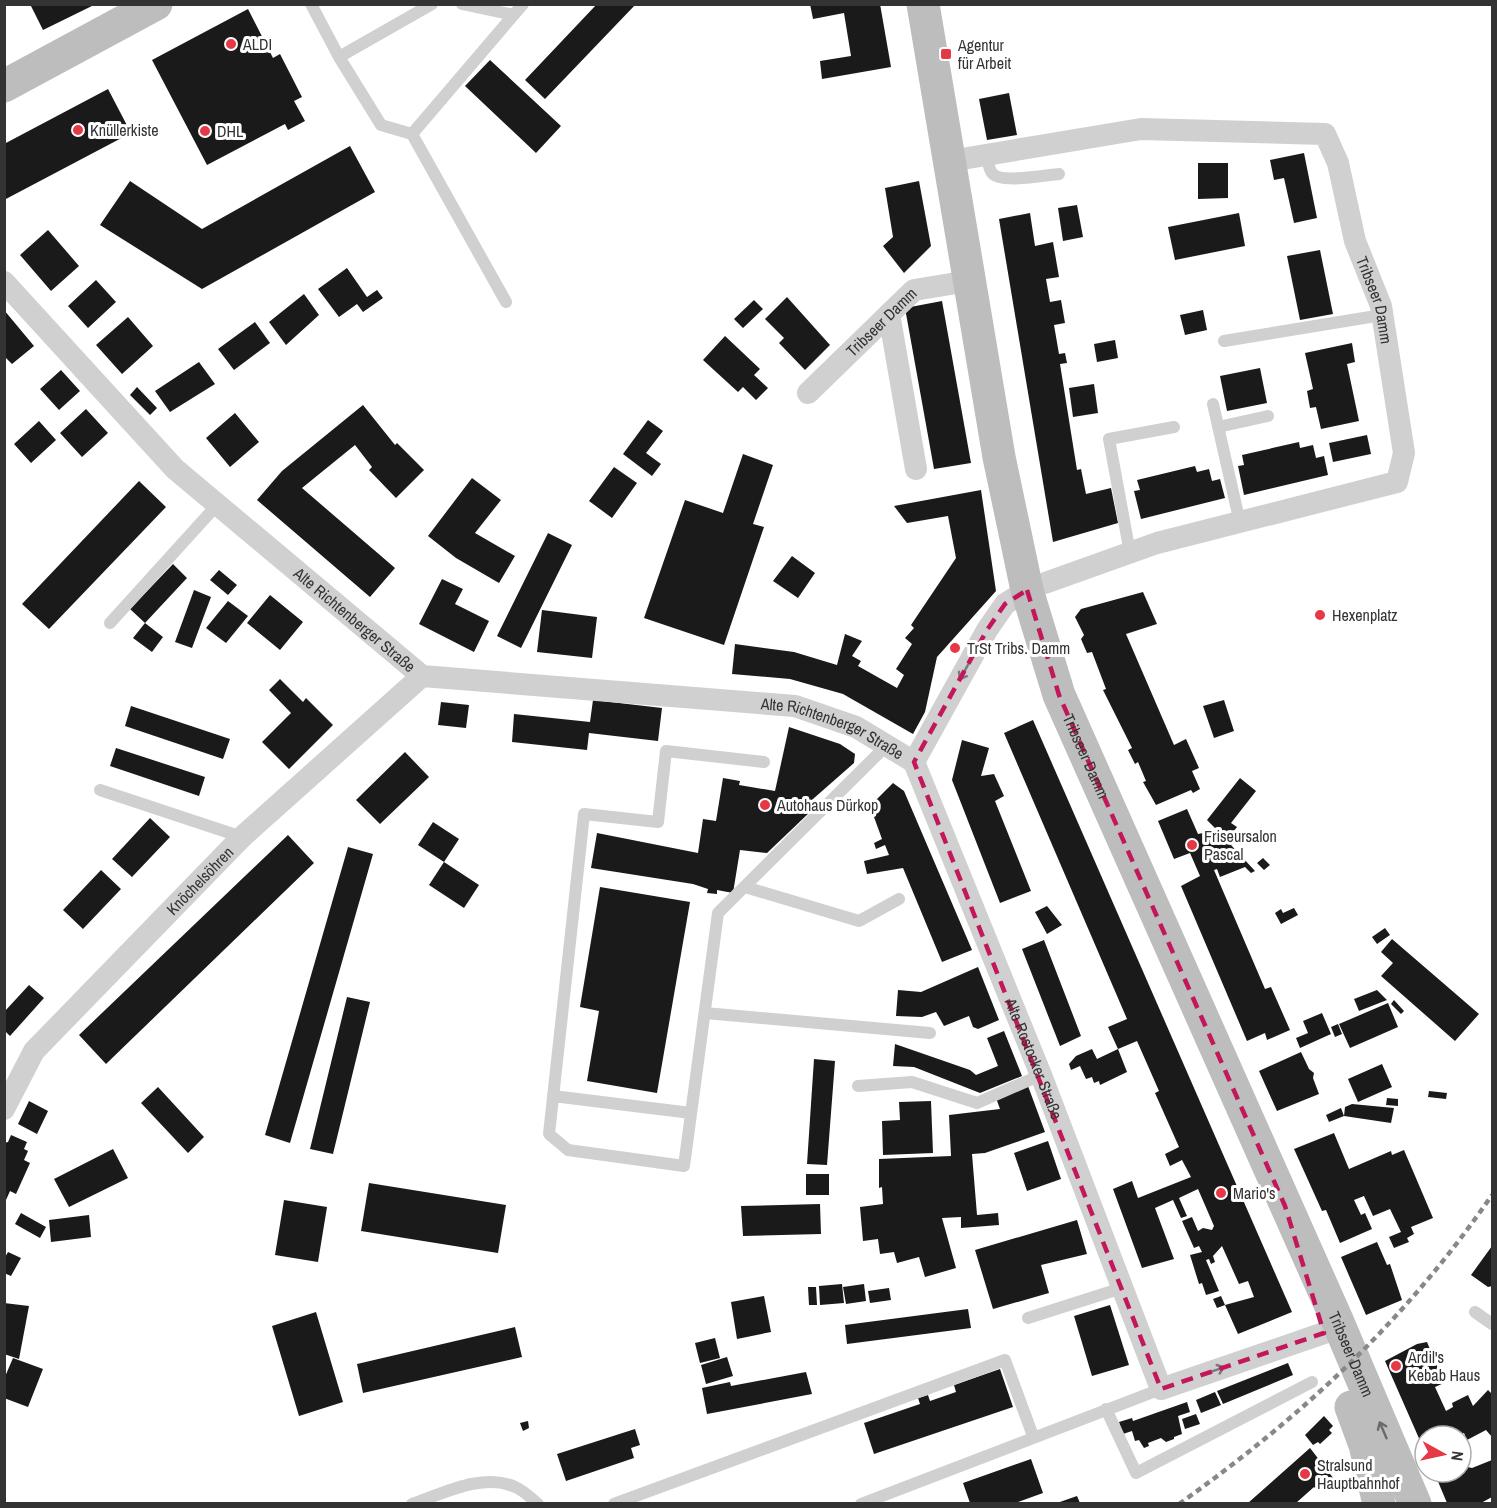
<svg xmlns="http://www.w3.org/2000/svg" width="1497" height="1508" font-family="'Archivo Narrow',sans-serif">
  <style>
    .building { fill: #1a1a1a }
    .lines { fill: none; stroke-linecap: round; stroke-linejoin: round }
    .service { stroke: #d0d0d0; stroke-width: 12 }
    .minor { stroke: #d0d0d0; stroke-width: 22 }
    .secondary { stroke: #bdbdbd; stroke-width: 33 }
    .rail { stroke: #888; stroke-width: 4.5; stroke-dasharray: 6 4.5; stroke-linecap: butt }
    .oneway { stroke: #7a7a7a }
    .oneway2 { stroke: #6a6a6a }
    .marked { fill: none; stroke: #c2185b; stroke-width: 4.5; stroke-dasharray: 12 8; stroke-linejoin: round }
    .poi-dot { fill: #e63946; stroke: #fff; stroke-width: 2 }
    .labels { text-anchor: middle; dominant-baseline: central; stroke-width: 6; stroke-linejoin: round; paint-order: stroke }
    .poi-label { font-size: 16px; fill: #333; stroke: #fff; text-anchor: start }
    .street-label { font-size: 16px; fill: #333; stroke: #fff }
  </style>
  <rect width="100%" height="100%" fill="#fff"/>
  <path class="building" d="M30,4h66l-53,26z
    M597,4h39l-91,95 -20,-19z
    M810,4h70l11,63 -69,12 -2,-18 31,-5 -7,-43 -31,6z
    M248,9l25,49 7,-4 22,43 -8,4 11,20 -17,9 -3,-6 -78,41 -55,-105z
    M490,60l71,66 -25,27 -71,-67z
    M108,89l23,44 -127,67v-56z
    M1009,93l8,42 -30,5 -8,-41z
    M350,146l25,46 -173,97 -102,-64 30,-44 72,48z
    M1304,153l13,65 -23,5 -10,-45 -10,2 -4,-20z
    M1198,163h30v35l-30,1z
    M919,181l12,65 -27,27 -21,-27 10,-9 -8,-49z
    M1077,205l6,32 -20,4 -5,-33z
    M1030,213l5,33 18,-4 6,35 -13,2 4,23 11,-2 4,23 -11,2 5,29 6,-1 2,10 -7,1 17,106 4,-1 5,25 25,-6 7,35 -65,19 -54,-323z
    M1239,213l6,33 -70,14 -7,-33z
    M48,230l31,36 -28,25 -31,-36z
    M1320,250l13,64 -33,6 -13,-64z
    M347,268l20,29 10,-7 6,8 -20,14 -6,-8 -18,13 -21,-28z
    M96,280l20,22 -28,26 -20,-22z
    M304,294l15,21 -33,30 -17,-23z
    M787,297l43,48 -25,25 -26,-27 5,-5 -19,-19z
    M754,300l9,9 -20,19 -9,-9z
    M942,301l29,162 -37,6 -29,-161z
    M4,310l30,36 -22,18 -8,-8z
    M1203,310l4,20 -22,5 -5,-20z
    M128,317l25,29 -31,28 -26,-29z
    M255,322l15,21 -36,27 -16,-21z
    M725,336l35,33 -6,6 14,13 -12,12 -13,-13 -5,5 -35,-32z
    M1115,340l3,18 -21,4 -3,-18z
    M1352,343l3,19 -8,2 12,57 -38,8 -5,-22 -6,1 -3,-17 6,-2 -8,-36z
    M199,362l16,22 -45,28 -15,-21z
    M1260,368l7,35 -40,8 -7,-35z
    M61,370l19,21 -21,19 -19,-21z
    M1094,384l4,29 -25,4 -4,-29z
    M137,387l20,21 -7,7 -20,-20z
    M363,405l32,40 2,-2 27,27 -28,28 -27,-28 3,-3 -17,-22 -53,43 93,80 -25,29 -113,-97 25,-29z
    M86,409l22,24 -26,24 -22,-24z
    M235,413l24,29 -29,25 -24,-29z
    M648,420l15,11 -17,22 15,11 -9,12 -29,-22z
    M39,421l17,19 -25,23 -17,-19z
    M1367,435l4,19 -38,8 -4,-19z
    M1299,442l1,6 13,-3 3,13 8,-2 4,19 -84,20 -6,-29 6,-1 -2,-10z
    M743,454l30,11 -20,59 11,3 -40,118 -80,-27 41,-118 38,13z
    M1195,466l2,6 12,-3 3,12 8,-2 5,19 -84,21 -7,-28 6,-1 -3,-10z
    M614,467l23,16 -25,35 -23,-17z
    M472,478l29,22 -26,33 40,23 -16,27 -43,-25 -28,-22z
    M139,481l27,26 -117,122 -27,-25z
    M981,490l15,101 -59,66 -12,55 -12,22 -70,-40 -53,-15 -58,-5 3,-30 59,8 43,13 8,-31 17,7 -10,15 9,5 -3,5 39,22 7,-13 -8,-6 16,-25 -7,-6 9,-10 -3,-3 45,-67 -8,-42 -41,7 -13,-17z
    M548,533l24,12 -51,103 -24,-12z
    M792,556l23,17 -17,25 -25,-17z
    M173,564l14,14 -42,45 -15,-14z
    M219,570l18,15 -9,10 -18,-15z
    M442,579l21,10 -8,15 34,17 -15,31 -55,-28z
    M194,590l17,7 -19,51 -17,-6z
    M1143,592l14,32 -31,10 48,111 12,-6 13,29 -7,3 8,18 -7,4 -2,-3 -35,15 -13,-23 3,-1 -8,-19 -3,2 -7,-14 4,-2 -29,-58 3,-1 -14,-37 -5,1 -6,-14 3,-4 -9,-18 6,-8z
    M270,595l33,27 -23,28 -33,-27z
    M228,601l20,15 -22,27 -20,-15z
    M542,610l55,7 -5,41 -55,-6z
    M145,623l18,14 -11,15 -19,-14z
    M956,643l3,2 -6,8 -3,-2z
    M280,679l23,23 3,-4 27,27 -44,44 -27,-27 29,-29 -22,-23z
    M593,700l69,8 -4,33 -69,-8 -2,17 -75,-8 2,-28 76,8z
    M1224,700l10,31 -20,7 -11,-32z
    M441,702l28,3 -3,23 -28,-3z
    M131,706l99,33 -7,20 -98,-33z
    M1033,720l259,592 -54,22 -13,-29 29,-8 -6,-16 -9,3 -17,-38 -9,10 2,6 -4,2 -2,-5 -3,1 13,31 -13,4 -4,-12 -3,1 -9,-29 12,-3 -3,-6 -5,2 -12,-27 10,-4 6,14 5,-3 9,2 2,-4 -16,-37 -19,9 8,18 -6,2 -8,-18 -18,8 19,51 -32,9 -29,-79 19,-8 6,17 53,-21 -9,-17 -12,6 -5,-12 14,-7 -24,-54 4,-2 -22,-50 -19,8 -10,-22 19,-8 -123,-286z
    M789,727l51,17 15,10 -1,9 -41,36 -3,13 -43,41 -27,-3 -7,43 -16,-3v4l-10,-1 1,-4 -15,-5 -102,-16 6,-35 101,20 5,-34 13,2 7,-43 17,3 -1,4 36,6z
    M962,740l27,8 -8,28 13,-2 10,22 -9,5 36,90 -31,12 -48,-123z
    M116,748l89,29 -6,19 -89,-30z
    M405,752l24,25 -49,47 -24,-24z
    M1240,778l16,13 -25,32 6,4 -7,9 5,6 -4,3 24,26 -4,2 -6,-6 -25,10 -3,-8 -3,1 51,119 6,-2 19,43 -23,10 -2,-7 -18,8 -66,-155 19,-10 -10,-23 -16,6 -16,-38 29,-12 11,25 19,-4 -10,-10z
    M893,783l11,8 68,159 -30,12 -39,-94 -36,6 -3,-13 25,-6 -4,-10 -9,4 -2,-6 8,-4 -12,-33z
    M150,818l20,19 -38,40 -20,-18z
    M433,822l26,17 -15,23 -26,-17z
    M288,835l26,28 -208,201 -27,-29z
    M348,847l25,7 -83,289 -25,-8z
    M1263,858l7,7 -6,5 -7,-7z
    M444,862l35,23 -15,23 -35,-23z
    M101,870l20,19 -38,40 -20,-19z
    M600,887l90,15 -33,191 -70,-12 12,-70 -19,-4z
    M1047,906l15,19 -15,9 -12,-22z
    M1294,908l4,7 -17,9 -6,-11 6,-4 2,4z
    M1385,928l5,7 -13,9 -5,-7z
    M1392,939l87,75 -24,27 -74,-65 12,-13 -12,-11z
    M1044,940l37,96 -21,10 -38,-97z
    M978,967l21,53 -21,9 -5,-2 -4,-11 -25,10 -8,-14 -14,5 -26,-1 2,-26 23,2z
    M29,985l15,13 -34,38 -5,-5v-20z
    M1377,990l10,10 -28,11 -5,-12z
    M347,997l23,5 -37,152 -23,-5z
    M1394,1000l10,11 -3,3 -10,-10z
    M1388,1003l10,24 -48,21 -11,-24z
    M1322,1013l9,21 -31,14 -4,-10 12,-5 -5,-12z
    M1338,1024l4,10 -7,3 -4,-10z
    M1004,1031l18,45 -42,17 -66,-26 -21,-1 2,-22 75,26 6,5 22,-9 -11,-28z
    M1092,1049l5,10 21,-10 9,23 -27,13 -1,-4 -5,2 -2,-6 -6,2 -6,-13 -9,4 -2,-6 7,-8z
    M1301,1052l8,17 5,4 -1,5 6,16 -42,17 -18,-40z
    M814,1059l21,2 -8,104 -20,-1z
    M1382,1064l10,23 -34,15 -10,-23z
    M1028,1086l17,46 -60,21 -13,1 5,61 21,-2 1,12 -38,3v-11l-19,1 14,50 -31,9 -6,-20 -22,6 -3,-11 -14,2 -2,-15 -15,2 -3,-34 23,-3 -1,-17 -3,1v-29l72,-3 -2,-41 51,-6 -4,-11z
    M158,1087l46,50 -16,16 -47,-50z
    M1429,1091l18,2 -1,6 -18,-2z
    M1387,1098l11,1v7l-12,-1z
    M29,1101l19,10 -11,23 -19,-10z
    M931,1101l2,52 -50,2 -1,-34 18,-1 -1,-18z
    M1352,1104l42,4 -3,15 -47,-7 -15,6 -3,-7 15,-7 3,8 1,-9z
    M1334,1133l15,36 42,-18 1,4 12,-5 29,68 -22,9 3,7 -7,4 2,4 -15,6 -5,-11 12,-5 -11,-23 -17,7 -9,-20 -10,4 7,15 4,-2 7,16 -32,14 -14,-33 -4,1 -28,-62z
    M11,1135l16,7 -3,7 4,2 -4,9 6,3 -14,31 -6,-3 -4,9 -2,-57 4,-1z
    M1048,1141l13,38 -34,12 -13,-38z
    M113,1149l15,29 -59,29 -15,-28z
    M806,1174h23v21h-23z
    M369,1183l137,22 -8,48 -137,-22z
    M284,1200l43,7 -9,55 -43,-7z
    M820,1204l1,30 -78,2 -2,-30z
    M21,1213l25,14 -6,11 -25,-14z
    M89,1215l2,22 -40,5 -2,-22z
    M1077,1220l10,34 -46,11 8,28 -56,16 -18,-59z
    M1377,1242l10,23 3,-1 12,36 -36,15 -25,-58z
    M1492,1246v40l-4,1 -17,-12z
    M8,1252l13,6 -10,18 -7,-3v-14z
    M842,1284l2,19 -24,2 -1,-19z
    M864,1284l2,17 -20,3 -3,-17z
    M808,1287h8l1,18h-8z
    M889,1288l2,12 -21,3 -2,-12z
    M764,1296l7,36 -34,7 -6,-37z
    M1221,1296l4,9 -8,3 -4,-9z
    M4,1303l25,3 -10,53 -15,-5z
    M1110,1305l19,60 -37,11 -18,-60z
    M968,1309l3,19 -124,16 -2,-19z
    M316,1312l27,90 -44,14 -27,-90z
    M515,1327l7,30 -159,36 -6,-29z
    M715,1338l5,20 -20,5 -5,-20z
    M1427,1342l17,41 -9,4 11,24 7,-4 -1,-4 16,-8 5,11 15,-16 4,4v43l-6,-7 -19,10 -3,-7 -8,3h-31v16l-40,-91 32,-17z
    M727,1357l6,19 -27,8 -5,-19z
    M13,1358l30,11 -15,38 -24,-9v-19z
    M1288,1363l5,12 -70,29 -6,-13z
    M1000,1369l13,38 -139,47 -10,-31 56,-19 -2,-6 10,-3 2,6 26,-9 -2,-7z
    M806,1372l6,22 -105,20 -5,-26 28,-6 1,4z
    M1215,1392l6,13 -20,8 -5,-13z
    M1187,1402l3,10 -12,4 4,18 -8,3v2l-8,3 -5,-4 -13,5 1,3 -5,2 -5,-8 -4,1 -3,-10 -9,3 -4,-12 13,-4 1,3z
    M1196,1414l4,10 -15,5 -3,-10z
    M1324,1416l9,10 -4,4 3,3 -12,11 -2,-2 -5,3 -8,-10z
    M528,1421l1,7 -6,3 -3,-8z
    M635,1429l5,16 -9,3 3,10 -68,23 -9,-27z
    M1310,1448l24,31 -15,13 -5,-5 -18,16h-48z
    M1031,1459l12,34 -28,10h-45l-7,-20z
    M1492,1460v37l-11,6h-34l-13,-31h27v-11l2,5 9,2z
    M1077,1496l3,7h-23z"/>
  <g class="lines">
    <path class="service" d="M311,4l28,53 42,68 31,9 111,-130
      M462,4l52,11
      M339,57l93,-53
      M412,134l94,168
      M987,154c1,6 1,14 5,19 8,11 54,2 67,1
      M1224,341l158,-26
      M1213,404l27,119
      M1218,427l50,-11
      M1130,553l-21,-114 65,-12
      M110,623l107,-118
      M764,762l-98,-11 -8,71 -74,-8 -35,320 19,16 116,16 34,-253 168,-167
      M100,790l142,47
      M745,887l114,34 40,-22
      M705,1013l225,20
      M858,1086l54,-4 65,21 64,-28
      M553,1096l138,17
      M1475,1312l17,12
      M1028,1318l94,-30
      M1106,1409l30,64 176,-91
      M412,1504c30,-10 71,-32 103,-17 8,3 16,11 23,17
      M614,1504l391,-144 28,76
      M861,1504l300,-115"/>
    <g class="minor">
      <path id="s1" d="M950,161l191,-32 184,5 13,29 17,78 26,65 23,147 -7,29 -240,61 -112,40"/>
      <path id="s2" d="M4,282l171,187 247,207 373,30 61,21 58,35"/>
      <path d="M889,314l27,155"/>
      <path id="s3" d="M808,393l106,-103 55,-9"/>
      <path id="s4" d="M914,762l127,313 120,314 163,-56"/>
      <path d="M914,762l73,-132 18,-26 22,-14"/>
      <path id="s5" d="M4,1109l30,-58 208,-214 180,-161"/>
    </g>
    <g class="secondary">
      <path id="s6" d="M923,4l76,453 28,133 32,105 278,625 78,184"/>
      <path d="M4,86l152,-82"/>
      <path d="M1351,1407l14,38 14,59"/>
    </g>
    <path class="rail" d="M1179,1504c125,-89 226,-183 313,-309"/>
  </g>
  <defs><path id="oneway-shaft" d="M-6 0H5M1.5-3L5.5 0L1.5 3" fill="none" stroke-width="1.6" stroke-linecap="round" stroke-linejoin="round" transform="scale(1.5)"/></defs>
  <g class="oneway">
    <use href="#oneway-shaft" transform="translate(964 672) rotate(119)"/>
    <use href="#oneway-shaft" transform="translate(1216 1370) rotate(-19)"/>
  </g>
  <use class="oneway2" href="#oneway-shaft" transform="translate(1383 1430) rotate(-113)"/>
  <path class="marked" d="M1027,590l32,105 226,511 39,127 -163,56 -247,-627 73,-132 18,-26z"/>
  <g class="poi-dot">
    <circle cx="231" cy="44" r="6"/>
    <rect x="940" y="48" width="12" height="12" rx="3"/>
    <circle cx="78" cy="130" r="6"/>
    <circle cx="205" cy="131" r="6"/>
    <circle cx="1320" cy="615" r="6"/>
    <circle cx="955" cy="648" r="6"/>
    <circle cx="765" cy="805" r="6"/>
    <circle cx="1192" cy="845" r="6"/>
    <circle cx="1221" cy="1193" r="6"/>
    <circle cx="1396" cy="1366" r="6"/>
    <circle cx="1305" cy="1474" r="6"/>
  </g>
  <g class="labels">
    <g class="poi-label">
      <text x="243" y="44">ALDI</text>
      <text x="958" y="45">Agentur<tspan x="958" dy="18">für Arbeit</tspan></text>
      <text x="90" y="130">Knüllerkiste</text>
      <text x="217" y="131">DHL</text>
      <text x="1332" y="615">Hexenplatz</text>
      <text x="967" y="648">TrSt Tribs. Damm</text>
      <text x="777" y="805">Autohaus Dürkop</text>
      <text x="1204" y="836">Friseursalon<tspan x="1204" dy="18">Pascal</tspan></text>
      <text x="1233" y="1193">Mario's</text>
      <text x="1408" y="1357">Ardil's<tspan x="1408" dy="18">Kebab Haus</tspan></text>
      <text x="1317" y="1465">Stralsund<tspan x="1317" dy="18">Hauptbahnhof</tspan></text>
    </g>
    <g class="street-label">
      <text stroke="none"><textPath href="#s1" startOffset="552">Tribseer Damm</textPath></text>
      <text stroke="none"><textPath href="#s3" startOffset="102">Tribseer Damm</textPath></text>
      <text stroke="none"><textPath href="#s2" startOffset="488">Alte Richtenberger Straße</textPath></text>
      <text stroke="none"><textPath href="#s2" startOffset="992">Alte Richtenberger Straße</textPath></text>
      <text stroke="none"><textPath href="#s6" startOffset="772">Tribseer Damm</textPath></text>
      <text stroke="none"><textPath href="#s5" startOffset="303">Knöchelsöhren</textPath></text>
      <text stroke="none"><textPath href="#s4" startOffset="320">Alte Rostocker Straße</textPath></text>
      <text stroke="none"><textPath href="#s6" startOffset="1426">Tribseer Damm</textPath></text>
    </g>
  </g>
  <rect width="1497" height="1508" fill="none" stroke="#333333" stroke-width="12"/>
  <g transform="translate(1443 1454) rotate(98)"><circle r="28" fill="#ffffff" stroke="#adadad" stroke-width="1.5"/>
  <path d="M0-4.5L10 22L0 15L-10 22Z" fill="#e63946"/>
  <text y="-9" font-size="16" font-weight="bold" text-anchor="middle" fill="#333333">N</text>
  </g>
</svg>
